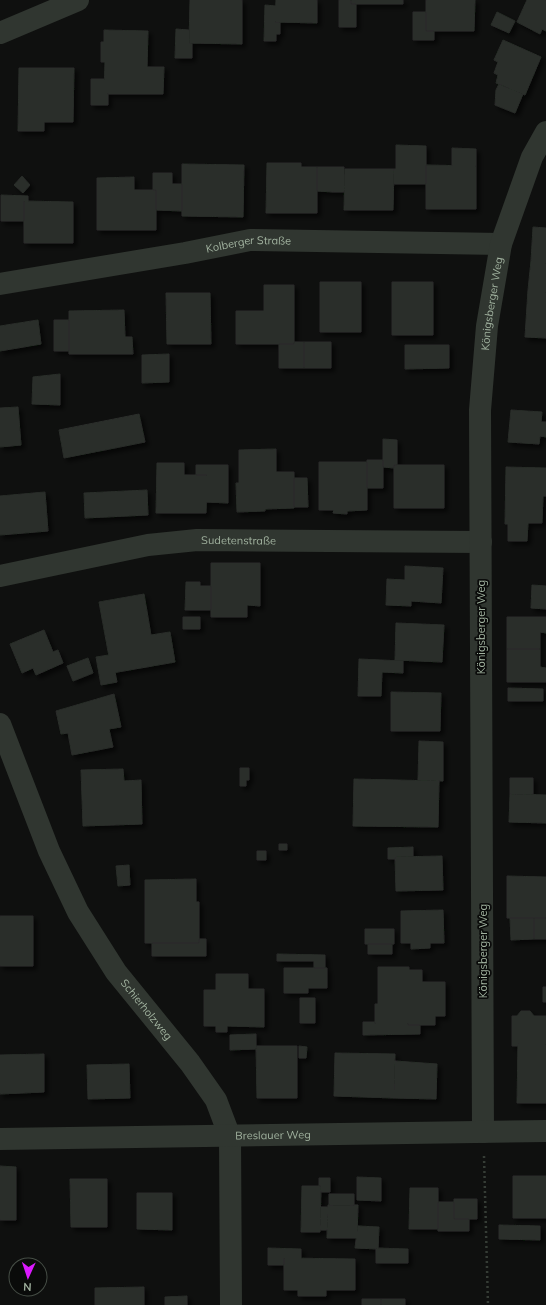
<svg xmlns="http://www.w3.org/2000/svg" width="546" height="1305" font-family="Mulish,sans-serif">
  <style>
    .building { fill: #2c2f2c; stroke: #292d29; filter: url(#shadow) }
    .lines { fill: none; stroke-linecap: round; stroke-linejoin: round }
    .path { stroke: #363d36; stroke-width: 2.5; stroke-dasharray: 2 3; stroke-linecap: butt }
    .street { stroke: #303630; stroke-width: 22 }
    .labels { text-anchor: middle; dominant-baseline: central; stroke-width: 3.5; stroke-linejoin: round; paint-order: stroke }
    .street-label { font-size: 11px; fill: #a1b29f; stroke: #0a0b0a }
  </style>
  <defs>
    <filter id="shadow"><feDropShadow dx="3.5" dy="3.5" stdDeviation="2" flood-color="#0009"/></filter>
  </defs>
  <rect width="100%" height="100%" fill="#0f100f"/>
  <path class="building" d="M190,0h52v44l-53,-1z
    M276,0h41v23l-42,-1z
    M339,0h12v4h5v23h-17z
    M351,0h52v4h-52z
    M426,0h49l-1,31h-48z
    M527,0h19v31l-4,-2 -2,5 -23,-12z
    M265,5l11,1 -1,16h5v12h-4v7h-12z
    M413,12h13v19h8v9h-21z
    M497,12l18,9 -6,12 -18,-8z
    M176,29l13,1v13h3v15h-17z
    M104,30l44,1 -1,36h17l-1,27h-59l1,-32h-4v-20h3z
    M503,40l38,17 -16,38 -29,-12 2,-8 -4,-2 4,-11 -4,-2z
    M19,68h55l-1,54h-29v9h-26z
    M91,79h14l-1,15 4,-1v12h-17z
    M499,84l24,10 -8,19 -20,-8 1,-15z
    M396,145l30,1v38h-32v-15h2z
    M452,148l24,1v17h-24z
    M267,163h34v4h16v46h-51z
    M182,164l62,1 -1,52 -61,-1z
    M426,165l50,1v43h-50z
    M317,167h17l-1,25 -16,-1z
    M334,167h10v25h-11z
    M345,169h49l-1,41h-49z
    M153,173h19v11h10v27l-26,-1v-20h-3z
    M22,176l8,9 -7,8 -9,-8z
    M134,177v13h22v40h-59v-52z
    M1,195l27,1v6l-4,-1v20h-23z
    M24,201l49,1v41h-49z
    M533,227l13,1v35l-15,-2z
    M531,261l15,2v29l-18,-2z
    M320,282h41v50h-41z
    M392,282h41v53h-41z
    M264,285h30v59h-58v-33h28z
    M528,290l18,2v46l-21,-1z
    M166,293h44l1,51h-44z
    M124,310l1,27h7l1,17h-64v-43z
    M38,320l3,24 -41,7v-25z
    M54,320h15v31h-15z
    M294,342h10v26h-25v-24h15z
    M304,342h27v26h-27z
    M405,345h44v23l-44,1z
    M169,354v28l-27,1v-28z
    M60,374v31l-28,-1 1,-27z
    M18,407l3,38 -21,2v-39z
    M511,410l31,2 -1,10h5v15l-6,-1 -1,8 -31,-2z
    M139,414l6,28 -81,16 -5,-28z
    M383,439l14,1v25h-3v3l-11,-1z
    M276,449v23h18v36l-29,1v2l-28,1 -1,-29h3v-33z
    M367,460h16v28h-16z
    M319,462h48v48l-20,1v3l-14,-1 1,-3h-15z
    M157,463h27v12h23l-1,38h-50z
    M196,465h32v38l-22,-1 1,-27h-11z
    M394,465h50v43h-50z
    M506,467l40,1v28h-3l-1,27h-14l-1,18h-19v-17h-3z
    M294,478h13l1,29h-14z
    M147,490l1,25 -63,3 -1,-25z
    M45,492l3,39 -48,4v-39z
    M211,563h49v43l-13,-1v12h-36z
    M405,566l38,2 -2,35 -30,-2v5l-25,-1 1,-26 18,1z
    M186,582h14v4h11v24h-26z
    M532,585l14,1v23l-15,-1z
    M144,594l7,41 19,-3 5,30 -63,11 -13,-71z
    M183,617h17v12h-17z
    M507,617h39v16l-6,-1v17h-33z
    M396,623l48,2 -2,37 -47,-2z
    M44,630l9,22 5,-2 5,13 -27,12 -3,-7 -11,5 -12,-29z
    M507,649h33v18l6,1v14h-39z
    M109,655l3,18 3,-1 2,10 -16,3 -5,-28z
    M88,658l5,15 -20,8 -6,-15z
    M359,659l44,2v12l-21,-1 -1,24h-23z
    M508,688l35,1v12h-35z
    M391,692l50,1 -1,38h-49z
    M114,694l7,33 -12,2 4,18 -41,8 -4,-22 -7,1 -5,-23z
    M419,741l24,1v39l-25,-1z
    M240,768h9v12h-3v6h-6z
    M123,769l1,12 17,-1 1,44 -59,2 -2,-56z
    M510,778h23v16h-23z
    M354,779l85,2 -1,46 -85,-1z
    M510,794l36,1v28l-37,-1z
    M279,844h8v6h-8z
    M413,847v9l-18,1v2h-7v-11z
    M257,851h9v9h-9z
    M442,856l1,34 -47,1 -1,-34z
    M129,865l1,20 -12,1 -2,-20z
    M507,876l39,1v41h-39z
    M196,879v23h3v41h-54v-63z
    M443,910l1,33h-14v5l-19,1v-6h-10v-32z
    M0,916h33v50h-33z
    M510,918h24v21l-23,1z
    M534,918h12v21h-12z
    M365,929h29v15h-29z
    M199,939h7v17h-54v-13h47z
    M368,944h24v10h-24z
    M277,954l48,1v13h-11v-7h-37z
    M378,967h31v3h13v12h23v34h-10v9h-27v-2l-33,1v-20h3z
    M284,968h43v20h-19v5h-24z
    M216,974h32v15h16v38l-37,-1v6h-11v-6h-12v-36h12z
    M543,987h3v15h-3z
    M300,998h15v25h-15z
    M521,1011h9l4,5h12v28l-28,-1v3h-6v-30h5z
    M363,1022h12v2l33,-1v2h12v9l-57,1z
    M256,1034v15l-26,1v-15z
    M518,1043l28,1v59h-29z
    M256,1046h41v52h-40z
    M299,1046l8,1 -1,11h-7z
    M335,1053l60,1 -1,44 -60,-2z
    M44,1054v38l-44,2v-39z
    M395,1061l42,3 -1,35 -42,-1z
    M129,1064l1,34 -42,1 -1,-34z
    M0,1166l16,1v53h-16z
    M513,1176h33v42h-33z
    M357,1177l24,1v23l-24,-1z
    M319,1178h11v14h-9v-6h-2z
    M70,1179h37v48h-36z
    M302,1186h19l-1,46h-19z
    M410,1188h28v41h-29z
    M137,1193h35v37l-35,-1z
    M329,1194h25v12l-25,-1z
    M454,1199h23v20h-23z
    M438,1202h16v17h15v12h-31z
    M328,1205h30l-1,33h-30z
    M321,1207h7l-1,23h-7z
    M499,1225l41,1v14l-41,-1z
    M358,1226l21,1 -1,22 -23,-1z
    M268,1248l33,1v10l-17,-1v7h-16z
    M376,1248l32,1v14h-32z
    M284,1258l71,1v31h-29v6h-28v-6h-14z
    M144,1287v18h-49v-17z
    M187,1296v9h-22v-8z
    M362,1299h19v6h-19z
    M381,1299h24v6h-24z"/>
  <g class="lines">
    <path class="path" d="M484,1156l4,149"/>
    <g class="street">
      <path d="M0,33l78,-33"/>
      <path id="s1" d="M0,284l185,-31 65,-13 251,4"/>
      <path id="s2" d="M0,576l148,-31 49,-5 284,2"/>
      <path id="s3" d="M0,724l49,127 29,61 38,60 74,91 26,37 14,37 1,168"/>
      <path id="s4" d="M483,1132l-3,-722 7,-84 14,-82 31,-87 14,-25"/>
      <path id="s5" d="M0,1139l546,-8"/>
    </g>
  </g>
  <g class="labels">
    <g class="street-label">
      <text stroke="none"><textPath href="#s1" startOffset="252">Kolberger Straße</textPath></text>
      <text stroke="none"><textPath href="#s4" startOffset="829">Königsberger Weg</textPath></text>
      <text stroke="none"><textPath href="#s2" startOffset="242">Sudetenstraße</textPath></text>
      <text transform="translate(481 627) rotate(-90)">Königsberger Weg</text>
      <text transform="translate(483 951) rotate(-90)">Königsberger Weg</text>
      <text stroke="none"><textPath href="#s3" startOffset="323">Schierholzweg</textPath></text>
      <text stroke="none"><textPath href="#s5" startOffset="273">Breslauer Weg</textPath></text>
    </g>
  </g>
  <g transform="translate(28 1277) rotate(183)"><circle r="19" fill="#0a0b0a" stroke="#464e46"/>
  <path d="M0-3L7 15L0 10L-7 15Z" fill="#db19fe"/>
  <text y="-6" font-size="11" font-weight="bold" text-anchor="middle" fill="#a1b29f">N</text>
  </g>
</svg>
